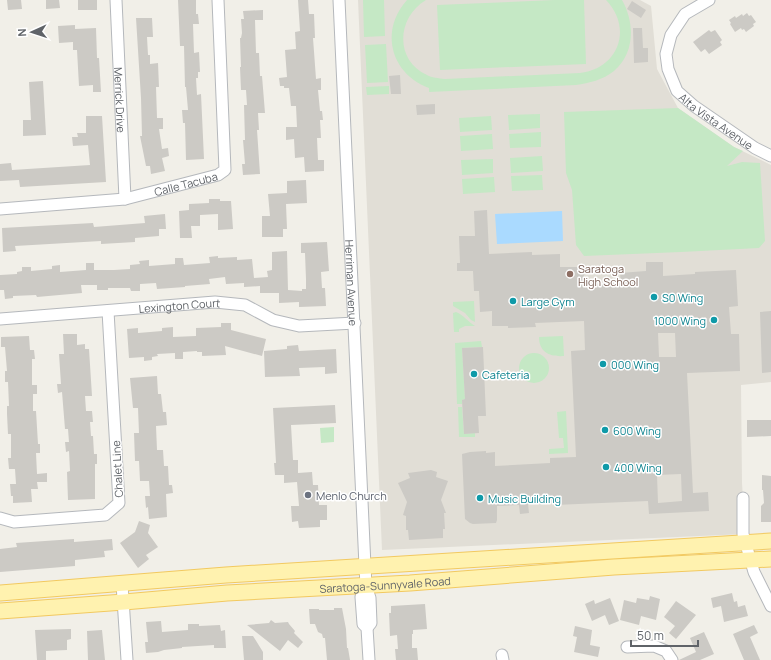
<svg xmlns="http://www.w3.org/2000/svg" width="771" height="660" font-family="Manrope,sans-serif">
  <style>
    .education { fill: #e1ded6 }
    .green { fill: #c5e8c5 }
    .water { fill: #aadaff }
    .building { fill: #cccac5; fill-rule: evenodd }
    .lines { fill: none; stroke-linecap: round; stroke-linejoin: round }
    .minor-casing { stroke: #b5b8bc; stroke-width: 13 }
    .major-casing { stroke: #f2c960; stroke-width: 17 }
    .minor { stroke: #fff; stroke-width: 11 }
    .major { stroke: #fff2af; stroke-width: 15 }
    .education-dot { fill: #8d6e63; stroke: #fff; stroke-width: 1.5 }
    .culture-dot { fill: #0f9aa8; stroke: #fff; stroke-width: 1.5 }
    .worship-dot { fill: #6b7280; stroke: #fff; stroke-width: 1.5 }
    .labels { text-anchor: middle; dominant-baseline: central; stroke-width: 3; stroke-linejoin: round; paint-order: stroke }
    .street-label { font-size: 11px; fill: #5f6368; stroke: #fff }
    .education-label { font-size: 11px; fill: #785e54; stroke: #fff; text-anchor: start }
    .culture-label { font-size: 11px; fill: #0d838f; stroke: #fff; text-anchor: start }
    .worship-label { font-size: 11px; fill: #5b616d; stroke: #fff; text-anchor: start }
  </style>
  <rect width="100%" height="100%" fill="#f1efe8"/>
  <path class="education" d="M358,0h282l11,6 6,63 21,39 56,39 37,18v217l-30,3 1,98 3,51 -363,16z"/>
  <path class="green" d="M363,0h21l1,36 -21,1z
    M407,0h19c-29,17 -32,60 1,75 5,3 11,3 18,4l135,-6c39,-5 53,-45 26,-73h16c13,23 13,53 -8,71 -11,9 -25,12 -38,14l-147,7v-4c-38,-14 -50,-57 -22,-88z
    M554,0h30l2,64 -146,6 -3,-65z
    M386,44l2,38 -21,1 -2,-38z
    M389,86v8l-22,1 -1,-8z
    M678,108l56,39 9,4 -16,15 15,-4 18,1 5,78 -6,7 -78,4 -97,4 -8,-11 -4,-55 -6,-17 -2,-61z
    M540,114v14l-31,2 -1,-15z
    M491,116l1,14 -32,2 -1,-14z
    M541,132v15l-31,1 -1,-14z
    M492,134l1,15 -32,2 -1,-15z
    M542,156l1,15 -32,2 -1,-15z
    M493,159v14l-31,2 -1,-15z
    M542,175l1,15 -31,1 -1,-15z
    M494,177l1,15 -32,2 -1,-15z
    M474,301l1,21 -4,-2 -6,-7 -12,-7v-4z
    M456,312c8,3 12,10 19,14h-10l-6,3v3h-5l-1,-19z
    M563,336l1,20c-13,1 -25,-3 -25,-19z
    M481,341l1,6 -20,1 3,51 -3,1v4h-5l-2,-61z
    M519 368a15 15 0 1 1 30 0a15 15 0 1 1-30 0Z
    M458,407h4l2,27 11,-1v4h-16z
    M566,411l2,42 -19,1v-5l15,-1 -1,-10h-4l-2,-26z
    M334,427v15l-13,1 -1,-15z"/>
  <path class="water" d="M562,211l1,30 -66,3 -2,-30z"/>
  <path class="building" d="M7,0h14l1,9 -14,1z
    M46,0h13l1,8 -14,1z
    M78,0h19v10h-19z
    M178,0h18v14h2l1,10h-6l1,29 5,-1 1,20h-2v6h-2l1,17 4,-1 3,65 -18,1 -1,-37h-2l-1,-13h6l-2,-23h-1l-1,-41h-4z
    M298,0h10l1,14h5l1,24h-2l3,41 5,-1v12h-3l2,21h2l1,9h-3l1,18h-4l1,22h6v11l-19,1 -1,-15 -9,1 -1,-19 -8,1v-13h11l-1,-21h-5l-2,-18h-5v-2h-4l-1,-8 8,-1 -2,-27 11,-1 -1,-17 5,-1z
    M632,1l14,9 -5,8 -14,-9z
    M263,10v10h-8l1,33h3l1,23h2l3,37h-7l1,17h-2l3,44 -17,1 -1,-11h3l-2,-24h2l-1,-35h3l-1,-15h-5l-1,-23h1l-1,-29h1l1,-5 -1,-14h3l-1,-8z
    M747,13l2,3 2,-1 5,7 -3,2 1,2 -8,6 -2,-3 -2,1 -1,-2 -6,4 -5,-8 1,-1 -2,-3 6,-4 1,2 6,-4 1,2z
    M136,18h16l1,19h-6l1,18h2v9l8,-1 1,24h-3l1,31h6v11h-4l3,20 6,-1 1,8 -7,2 3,13 -14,3 -1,-8h-4l-6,-30h2l-1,-38z
    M75,25v4l21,-1 1,30h2l2,34h-8v-7l-14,1 -2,-36h-4v-8l-14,1 -1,-17z
    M633,28h9l1,20h5v14l-14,1z
    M709,30l2,2 4,-2 7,10 -2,2 2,3 -13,9 -4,-5 -4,3 -8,-10z
    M400,75l1,19h-10l-2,-18z
    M43,81l3,54 -23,1v-16h8l-2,-38z
    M435,104v10l-18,1 -1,-10z
    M86,116h16l4,66 -86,5 -1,-7 -19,1v-17l11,-1 1,7 78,-5 -2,-20 -15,1 -1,-9h6l-1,-4h9z
    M306,180l1,23 -21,1 1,25h-4v8h-21v-21h8l-2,-22 19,-1v-12z
    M209,199h11v2h11l2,28 -15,1v-16l-18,1v11h-9l1,12h-12l-1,-27 10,-1v-6l20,-1z
    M487,210l2,44 43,-2v3l28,-1v13h24v18l37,-2 -1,-10 26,-2v-9h17v14l32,-2v-2l41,-2 2,36 -9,1 2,27h8l1,37 -53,2 6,120 15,-1 1,19 -60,3 -1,-13 -93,4 -1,-2 -26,1 1,9 -9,1 -1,-9 -22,1v14l-1,3 -23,1 -3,-1 -5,-4 -3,-65 8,-2 16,-1v2l9,-1v14l55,-3v-5l26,-1 -5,-106 14,-1 -1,-29 -49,2 1,4 -28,1v-2h-16v-15l-12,1 -1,-21h-5l-1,-20h-16v-8h3l-1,-27h16l-1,-25zM658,333h17l1,24h-17zM681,474l1,27 -24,2 -1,-28z
    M165,214l1,15h-7v7l-24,2v4l-34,2v-3l-86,5 1,5 -13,1 -1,-24 91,-5 1,4 51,-4 -1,-7z
    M327,242l2,29 -8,1 1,16h3l1,18 -27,1v-5l-20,1v-10h-19v-7l-16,1v-4l-18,1 -1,-7 -16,2 1,5 -25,2v1l-28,2 -1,-6 -16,1v7h-9l-1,-3h-22v2h-11v-5h-16l1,8 -45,4 -1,-2 -23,1v2l-8,1 -1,-9h-4v-15l17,-1v-2l5,-1v-4h9v4l21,-2v-3l8,-1v7l26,-2v-7h8v7h20l16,-1v-4l10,-1 -1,-3 10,-1v6l26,-2v-6h8l1,7 26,-2 -1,-6 9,-1v2l19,-1v3l15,-1 2,19 14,-1 -1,-6 5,-1v-18l15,-1 1,39 14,1v-2h4v-10l-1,-26h-4v-10z
    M771,311v61l-9,1 -2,-61z
    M221,323h10v7l35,9 -4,17 -37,-10 1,9 -24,1v-4h-5v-1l-14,1v7h-8v-6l-18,1 1,2 -6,1v3l-8,1v-4l-15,1 -2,-29 11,-1v5l24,-2v-3l11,-1v10l23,-1v-8l25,-1z
    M63,334h14v11l8,-1v5h4l3,47h-7l1,15h6l1,11h-3l1,14h2l1,18h3v10h-2v35l-27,1 -1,-28 3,-1 -1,-20 -3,1 -1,-10h4l-1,-13h-3l-3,-37 -4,1 -1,-9h4l-2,-30h5z
    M29,336l1,14h4l1,9h-3v26h5v9h-4v17h3l2,33h2v9h-4l1,21 10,-1v9h-10l1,7h-7l1,13 -19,1v-7h-2l-1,-12h6l-1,-15h-6l-1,-11h3v-24h-3l-1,-20v-8h2l-1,-24h-3v-11h2l-2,-24h-4v-10z
    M298,345l1,6 37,-2 1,24 -12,1v-7l-26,1 1,8 -35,1 -1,-26 23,-2v-3z
    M483,347l3,69h-8l1,17 -15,1 -2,-34 3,-1 -3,-51z
    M157,376l1,18h3l2,18h3l1,13 -11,1 1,24h6l1,16h4l1,19h3l1,8 -7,1 1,23 -18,2 -1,-12 -2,1 -1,-12h5l-1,-15h-9l-1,-20h-4l-1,-28h5l-1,-25h-5l-3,-30z
    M335,405l1,18 -45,2 2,35h5v13l14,-1 1,13h5l1,20h8v15h-7v7l-21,1 -1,-7 -6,1 -1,-16h8l-2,-24 -13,1v-8h-9l-1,-12h2l-3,-55z
    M747,420h24v16l-24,1z
    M431,470l6,2 -1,5 12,4 -7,19 5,13h-2l1,16h-2v9l-34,2 -1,-10h-2v-14l-3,-1 4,-13 -9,-19 12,-5 -2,-5z
    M762,475l9,1v46h-10v-16l3,-3 -1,-13h-1z
    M139,521l11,4 -2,8 10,14 -12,8 3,4 -11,9 -18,-25 15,-11z
    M74,539v3l38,-3 1,11 -9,1 1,6 -30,3v6l-75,6v-23l17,-2 -1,-4z
    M732,593l2,9 3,-1 1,6 7,-2 3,11 -24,6 -3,-16 -8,2 -2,-10z
    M650,596l10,3 -4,21 -15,-4 -2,9 -19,-5 4,-20 12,3 1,-5 12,2z
    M610,598l9,23 -10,4 -4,-10 -13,6 -7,-17 9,-4 1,4z
    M676,601l20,14 -20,24 -7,-6 6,-7 -11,-9z
    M425,604l2,25 -14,1v4h-1v14h5l1,12h-22l-1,-11h3l-1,-14 -7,1 -1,-23h2v-7z
    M334,608h8l4,21 1,19h1l2,12h-23l-2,-22h-2l-1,-4 -4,-2 -3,-8h-5l-1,-15h10v1h15z
    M271,620l4,3 13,-1 1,2 6,7 -1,2 9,9 -5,6 -10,-8 -8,11 -33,-26 22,-2z
    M161,621l1,11 26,-2v-6h11v2l21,-1 1,6 4,-1 1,18h-12v-3l-32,2v1l-18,2 -6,2 -12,1 -1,-11h3l-2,-20z
    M754,625l4,8 -8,4 10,23h-16l-11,-26z
    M575,626l17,4 -2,15 10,2 -2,10 -24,-5 3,-15 -4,-1z
    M71,629v10l-4,1v10l-21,1v9h-9l-2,-30z
    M102,630l3,30h-17l-1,-29z
    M704,632l10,22 -14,6h-21l17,-8 -6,-14z
    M242,636h11l10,16v8h-19z"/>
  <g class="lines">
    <g class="minor-casing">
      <g id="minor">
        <path id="s1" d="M116,0l9,199"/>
        <path id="s2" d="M339,0l26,566 1,20 4,12 1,25 -4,5"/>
        <path id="s3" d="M709,0l-24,14 -14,21 -5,19 2,15 9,22 17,15 61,42 16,8"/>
        <path id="s4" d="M0,209l125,-10 93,-24 7,-5 -7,-170"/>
        <path id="s5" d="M0,319l215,-17 30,3 28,15 26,6 56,-3"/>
        <path d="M743,498v36l11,38 17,34"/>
        <path d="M0,518l14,4 91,-7 14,-12 -11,-192"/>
        <path d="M122,584l5,76"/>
        <path d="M366,586l-5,11 2,27 4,4 2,32"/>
        <path d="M627,647l27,-1 12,5 6,9"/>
        <path d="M502,655l1,5"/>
      </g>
    </g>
    <g class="major-casing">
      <g id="major">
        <path d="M0,593l226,-18 545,-34"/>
        <path id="s6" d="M0,611l124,-9 103,-9 183,-10 204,-16 157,-8"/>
      </g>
    </g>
    <use href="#minor" class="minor"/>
    <use href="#major" class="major"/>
  </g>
  <circle class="education-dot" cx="570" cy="274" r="4"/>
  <g class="culture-dot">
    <circle cx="654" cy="297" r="4"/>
    <circle cx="513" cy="301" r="4"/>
    <circle cx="714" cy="320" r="4"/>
    <circle cx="603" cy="364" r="4"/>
    <circle cx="474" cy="374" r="4"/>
    <circle cx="605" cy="430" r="4"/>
    <circle cx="606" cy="467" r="4"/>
    <circle cx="480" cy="498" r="4"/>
  </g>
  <circle class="worship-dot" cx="308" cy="495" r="4"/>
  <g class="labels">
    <g class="street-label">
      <text stroke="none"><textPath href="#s1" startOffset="100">Merrick Drive</textPath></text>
      <text stroke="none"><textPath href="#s3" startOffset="161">Alta Vista Avenue</textPath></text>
      <text stroke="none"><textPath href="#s4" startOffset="188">Calle Tacuba</textPath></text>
      <text stroke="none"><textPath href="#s2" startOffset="283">Herriman Avenue</textPath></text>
      <text stroke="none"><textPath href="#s5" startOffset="180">Lexington Court</textPath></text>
      <text transform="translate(117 469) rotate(-93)">Chalet Line</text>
      <text stroke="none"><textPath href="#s6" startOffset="386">Saratoga-Sunnyvale Road</textPath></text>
    </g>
    <g class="education-label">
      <text x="578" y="268">Saratoga<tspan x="578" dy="13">High School</tspan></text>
    </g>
    <g class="culture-label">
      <text x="662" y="297">S0 Wing</text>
      <text x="521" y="301">Large Gym</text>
      <text x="706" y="320" text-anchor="end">1000 Wing</text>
      <text x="611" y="364">000 Wing</text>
      <text x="482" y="374">Cafeteria</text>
      <text x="613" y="430">600 Wing</text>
      <text x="614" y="467">400 Wing</text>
      <text x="488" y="498">Music Building</text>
    </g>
    <g class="worship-label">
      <text x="316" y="495">Menlo Church</text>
    </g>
  </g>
  <g transform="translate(32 32) rotate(267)" stroke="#ffffff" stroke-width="3" paint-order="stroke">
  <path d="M0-3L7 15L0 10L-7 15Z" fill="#5f6368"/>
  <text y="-6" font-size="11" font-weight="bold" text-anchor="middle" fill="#5f6368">N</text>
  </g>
  <path d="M631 640v6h67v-6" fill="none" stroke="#5f6368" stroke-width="2"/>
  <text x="637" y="640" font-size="12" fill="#5f6368" stroke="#ffffff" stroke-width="3" paint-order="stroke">50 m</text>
</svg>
